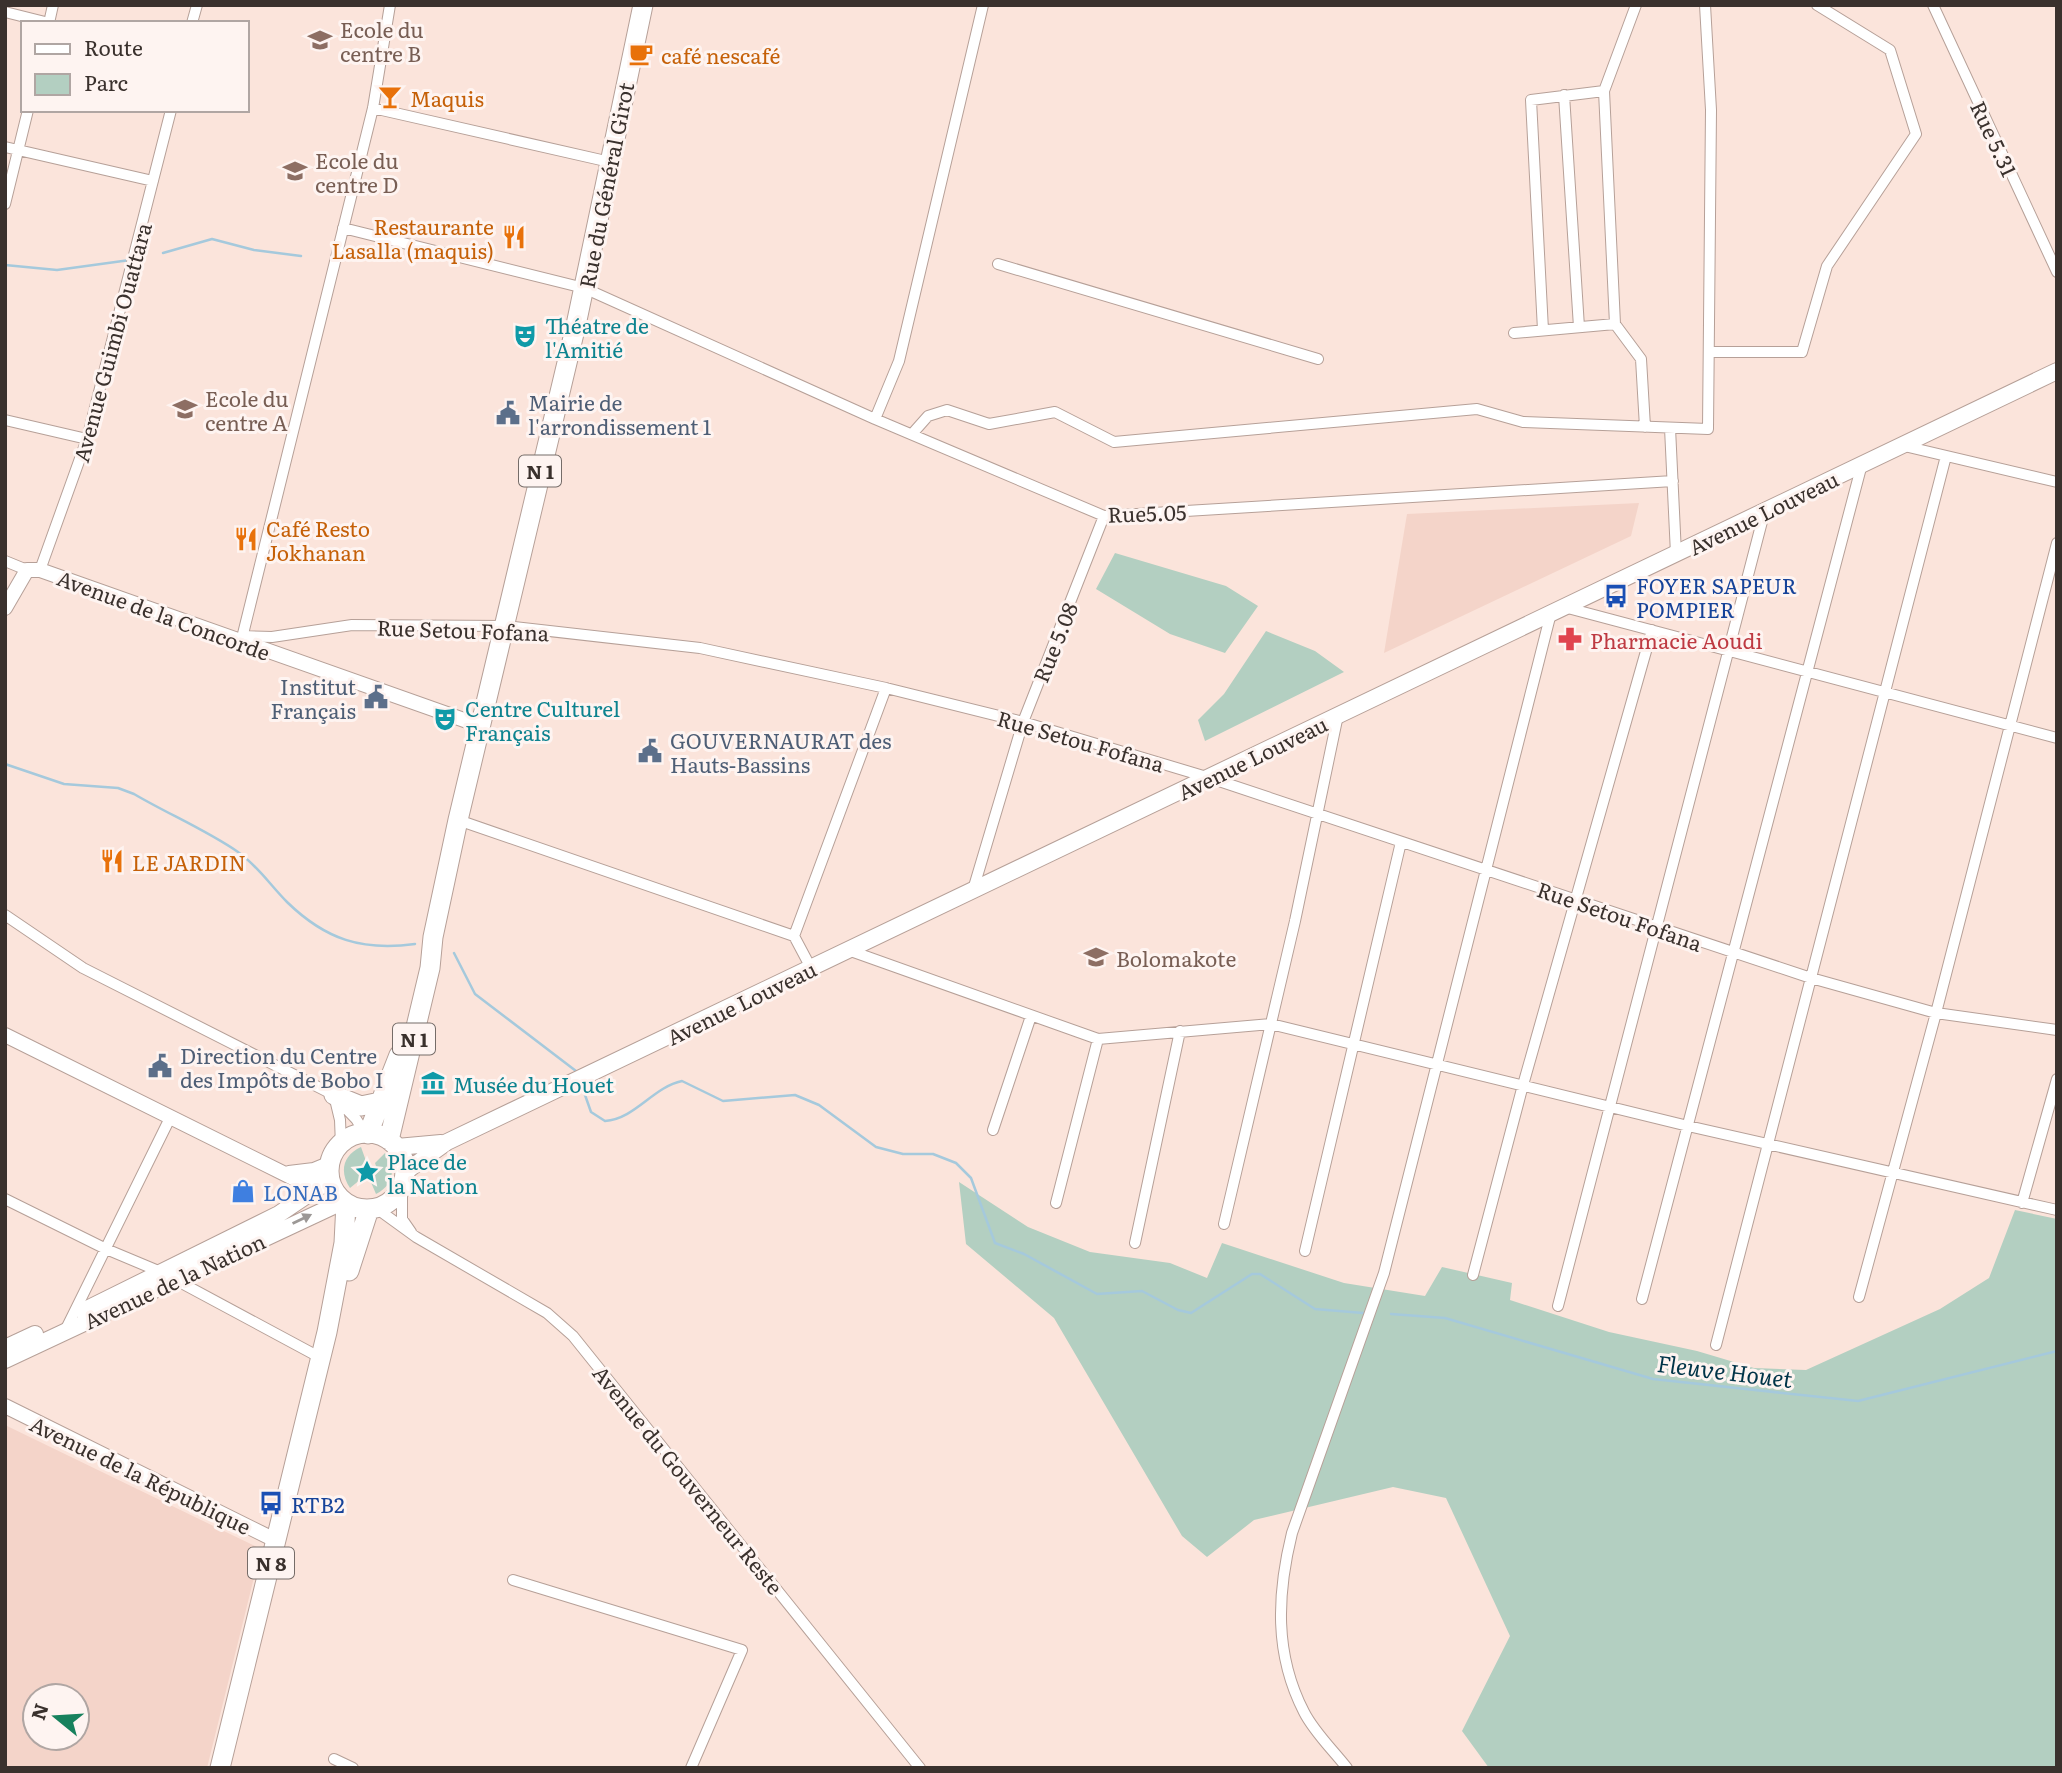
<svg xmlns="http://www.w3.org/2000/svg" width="2062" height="1773" font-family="Literata,serif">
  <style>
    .built { fill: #f4d4c9; fill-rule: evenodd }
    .green { fill: #b3cfc1 }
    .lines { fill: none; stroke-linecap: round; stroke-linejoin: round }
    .stream { stroke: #a5c9dc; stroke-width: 2.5 }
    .minor-casing { stroke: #b6a098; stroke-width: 12 }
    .tertiary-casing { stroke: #b6a098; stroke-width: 16 }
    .secondary-casing { stroke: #b6a098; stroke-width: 18 }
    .trunk-casing { stroke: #b6a098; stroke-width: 21 }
    .minor { stroke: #fff; stroke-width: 10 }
    .tertiary { stroke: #fff; stroke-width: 14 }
    .secondary { stroke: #fff; stroke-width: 16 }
    .trunk { stroke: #fff; stroke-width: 19 }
    .oneway { fill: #9c9896 }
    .labels { text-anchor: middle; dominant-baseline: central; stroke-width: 6; stroke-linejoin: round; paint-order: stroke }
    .shield { fill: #fef4f1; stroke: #756c68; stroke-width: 2 }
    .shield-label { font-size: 19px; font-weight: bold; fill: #3a312d }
    .education-label { font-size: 21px; fill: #785e54; stroke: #fef4f1; text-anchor: start }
    .food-label { font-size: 21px; fill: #c56008; stroke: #fef4f1; text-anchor: start }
    .street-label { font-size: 21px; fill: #3a312d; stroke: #fef4f1 }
    .culture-label { font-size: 21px; fill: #0d838f; stroke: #fef4f1; text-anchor: start }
    .service-label { font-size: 21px; fill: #4e5e75; stroke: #fef4f1; text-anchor: start }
    .transit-label { font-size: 21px; fill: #164399; stroke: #fef4f1; text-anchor: start }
    .health-label { font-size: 21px; fill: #be3a42; stroke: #fef4f1; text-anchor: start }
    .shop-label { font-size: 21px; fill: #366cbe; stroke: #fef4f1; text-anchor: start }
    .water-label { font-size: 23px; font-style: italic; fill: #003448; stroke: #fef4f1 }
  </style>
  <rect width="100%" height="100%" fill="#fbe4db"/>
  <path class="built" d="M1639,503l-8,33 -247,117 23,-139z
    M5,1425l256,124 -54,219h-202zM35,1696h42v42h-42z"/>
  <path class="green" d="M1115,553l111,33 32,20 -33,47 -55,-19 -74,-45z
    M1266,631l49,20 29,21 -139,69 -7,-21 26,-26z
    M361,1147l5,14 -8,8 3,10 -11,9c-11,-16 -7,-33 11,-41z
    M385,1153c12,15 8,33 -9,41l-6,-14 8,-8 -3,-9z
    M959,1182l69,45 62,25 80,11 37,15 15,-35 122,40 81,13 17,-29 70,16 -2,17 99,32 88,19 57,17 52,2 134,-61 49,-31 26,-68 42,9v549h-568l-27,-37 48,-95 -64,-138 -53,-11 -139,33 -47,37 -25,-21 -128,-218 -88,-74z"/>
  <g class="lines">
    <path class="stream" d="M163,253l49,-14 42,11 47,6
      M5,265l52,5 73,-10
      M5,764l59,20 54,4 16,6c34,20 72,36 104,58 20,14 32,33 49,50 39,38 75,49 128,42
      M454,953l21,41 101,77
      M585,1095l6,17 14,9c30,-2 48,-34 77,-40l41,20 72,-6 24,10 57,42 27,7h30l23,9 15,15 24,65 29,11 73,40 45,-3 36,19 13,3 61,-39h8l55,35 48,4
      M1391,1314l54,4 208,61 205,22 199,-50"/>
    <g class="minor-casing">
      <path id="minor" d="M1636,5l-32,86 11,233 26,35 4,68
        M1933,5l124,267
        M5,12l44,11
        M49,23l4,-18
        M192,23l5,-18
        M1564,95l15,232
        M373,108l237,54
        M5,147l148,34
        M5,204l23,-94
        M343,228l241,60 291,131 229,97 569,-35
        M998,264l320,95
        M1543,330l-12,-230 73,-9
        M1514,333l101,-9
        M1709,352h93l25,-86 89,-132 -26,-84 -73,-45
        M875,419l24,-58 84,-356
        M5,420l82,19
        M1670,428l6,126
        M912,434l16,-18 19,-6 42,14 66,-12 59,30 363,-33 46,13 185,7 3,-319 -6,-105
        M1900,445l157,37
        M5,561l22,9
        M40,570l47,-131 84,-329
        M1564,607l493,131
        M243,636l29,1 80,-12 153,1 195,22 186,40 137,34 187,56 601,200 125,35 121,17
        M241,642l132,-534 17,-103
        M458,820l336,116 17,32
        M973,890l50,-168 81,-206
        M5,915l78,53 249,126 24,25 9,14
        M794,936l92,-248
        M848,950l250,89 173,-15 417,102 369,84
        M335,1099l5,21 1,25
        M993,1130l38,-114
        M402,1186v33l9,13
        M5,1199l101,50 55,23 160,86
        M1056,1203l42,-164
        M2022,1203l35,-124
        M376,1208l40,29 131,76 26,23 347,432
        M1224,1224l71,-303 43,-206
        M1135,1243l45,-212
        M1305,1251l96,-409
        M1473,1275l50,-190 129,-455
        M1859,1297l77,-284 121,-470
        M1642,1299l220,-835
        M1558,1306l207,-796
        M65,1331l106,-215
        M1716,1345l230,-889
        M513,1580l229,70 -51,118
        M334,1759l19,9
        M1347,1768c-14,-18 -33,-36 -43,-56 -30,-58 -27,-118 -12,-179l92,-260 167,-660"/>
    </g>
    <g class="tertiary-casing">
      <path id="tertiary" d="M5,608l22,-38h13l441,156
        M5,1035l288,143 13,4 24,-6
        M289,1173l25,-3 17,-7
        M5,1406l272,135"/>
    </g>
    <g class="secondary-casing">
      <path id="secondary" d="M397,1147l44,-4
        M405,1172l42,-30 1610,-771
        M83,1311l196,-97 52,-35
        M5,1348l30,-14
        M5,1360l339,-159"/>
    </g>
    <g class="trunk-casing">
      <path id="trunk" d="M334,1095l27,11 19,-4
        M329 1171a38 38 0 1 1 76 0a38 38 0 1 1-76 0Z
        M368,1134l31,-79
        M389,1140l41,-172 3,-31 25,-117 118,-495 67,-320
        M349,1271l20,-62
        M220,1768l107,-436 17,-89 2,-40"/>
    </g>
    <use href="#minor" class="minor"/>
    <use href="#tertiary" class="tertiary"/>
    <use href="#secondary" class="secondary"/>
    <use href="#trunk" class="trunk"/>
  </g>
  <defs><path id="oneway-solid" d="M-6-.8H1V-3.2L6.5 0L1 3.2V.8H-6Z" transform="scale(1.75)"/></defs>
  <use class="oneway" href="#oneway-solid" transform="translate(302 1219) rotate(-26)"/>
  <defs>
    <g id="school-bare" transform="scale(1.89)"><path d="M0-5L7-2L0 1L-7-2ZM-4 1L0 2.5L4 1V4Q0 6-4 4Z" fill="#8d6e63" stroke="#fef4f1" stroke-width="2.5" paint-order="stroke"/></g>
    <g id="cafe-bare" transform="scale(1.89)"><path d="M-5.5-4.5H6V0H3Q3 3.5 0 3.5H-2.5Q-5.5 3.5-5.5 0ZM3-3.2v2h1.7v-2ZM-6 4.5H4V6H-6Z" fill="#e8710a" stroke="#fef4f1" stroke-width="2.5" paint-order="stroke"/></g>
    <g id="bar-bare" transform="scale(1.89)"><path d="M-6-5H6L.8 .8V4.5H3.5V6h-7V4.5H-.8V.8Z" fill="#e8710a" stroke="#fef4f1" stroke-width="2.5" paint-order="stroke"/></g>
    <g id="restaurant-bare" transform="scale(1.89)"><path d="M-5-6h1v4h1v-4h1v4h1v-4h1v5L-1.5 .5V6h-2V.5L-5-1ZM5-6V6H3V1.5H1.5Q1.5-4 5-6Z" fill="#e8710a" stroke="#fef4f1" stroke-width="2.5" paint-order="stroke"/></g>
    <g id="theatre-bare" transform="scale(1.89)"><path d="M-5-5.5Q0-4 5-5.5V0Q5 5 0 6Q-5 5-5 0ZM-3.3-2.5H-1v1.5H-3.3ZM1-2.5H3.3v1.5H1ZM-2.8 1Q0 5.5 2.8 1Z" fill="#0f9aa8" stroke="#fef4f1" stroke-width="2.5" paint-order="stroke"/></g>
    <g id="civic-bare" transform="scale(1.89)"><path d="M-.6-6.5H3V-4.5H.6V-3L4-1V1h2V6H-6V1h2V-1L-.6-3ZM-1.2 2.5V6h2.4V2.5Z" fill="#5c6f8a" stroke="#fef4f1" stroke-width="2.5" paint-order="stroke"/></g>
    <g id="bus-bare" transform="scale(1.89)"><path d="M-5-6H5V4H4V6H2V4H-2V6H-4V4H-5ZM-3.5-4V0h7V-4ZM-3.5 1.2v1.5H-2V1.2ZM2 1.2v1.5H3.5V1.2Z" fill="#1a4fb4" stroke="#fef4f1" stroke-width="2.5" paint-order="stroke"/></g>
    <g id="pharmacy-bare" transform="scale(1.89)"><path d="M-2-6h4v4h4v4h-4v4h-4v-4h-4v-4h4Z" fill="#e0444e" stroke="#fef4f1" stroke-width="2.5" paint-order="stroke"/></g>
    <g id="museum-bare" transform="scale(1.89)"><path d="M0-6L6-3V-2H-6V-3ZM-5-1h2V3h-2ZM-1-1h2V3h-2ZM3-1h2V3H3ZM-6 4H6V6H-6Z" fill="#0f9aa8" stroke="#fef4f1" stroke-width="2.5" paint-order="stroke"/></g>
    <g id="sight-bare" transform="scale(1.89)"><path d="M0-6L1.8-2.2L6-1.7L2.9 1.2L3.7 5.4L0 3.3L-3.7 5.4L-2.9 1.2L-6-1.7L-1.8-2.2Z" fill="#0f9aa8" stroke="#fef4f1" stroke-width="2.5" paint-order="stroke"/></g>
    <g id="shop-bare" transform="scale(1.89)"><path d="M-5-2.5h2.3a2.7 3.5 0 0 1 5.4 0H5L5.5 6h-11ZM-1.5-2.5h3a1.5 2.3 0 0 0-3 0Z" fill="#3f7fe0" stroke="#fef4f1" stroke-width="2.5" paint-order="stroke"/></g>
  </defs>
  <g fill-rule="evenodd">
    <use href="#school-bare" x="320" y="40"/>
    <use href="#cafe-bare" x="641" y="54"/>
    <use href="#bar-bare" x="390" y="97"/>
    <use href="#school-bare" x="295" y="171"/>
    <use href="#restaurant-bare" x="514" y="237"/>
    <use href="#theatre-bare" x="525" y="336"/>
    <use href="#school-bare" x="185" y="409"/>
    <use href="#civic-bare" x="508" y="413"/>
    <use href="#restaurant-bare" x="246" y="539"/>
    <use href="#bus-bare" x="1616" y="596"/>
    <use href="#pharmacy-bare" x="1570" y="639"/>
    <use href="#civic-bare" x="376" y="697"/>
    <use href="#theatre-bare" x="445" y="719"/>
    <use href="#civic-bare" x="650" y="751"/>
    <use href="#restaurant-bare" x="112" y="861"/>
    <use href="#school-bare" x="1096" y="957"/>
    <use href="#civic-bare" x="160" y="1066"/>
    <use href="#museum-bare" x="433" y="1083"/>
    <use href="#sight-bare" x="367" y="1172"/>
    <use href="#shop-bare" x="243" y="1191"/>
    <use href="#bus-bare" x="271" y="1503"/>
  </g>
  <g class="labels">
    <g class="shield">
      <rect x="519" y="455.5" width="42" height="31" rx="5"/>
      <rect x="393" y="1023.5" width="42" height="31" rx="5"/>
      <rect x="248" y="1547.5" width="46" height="31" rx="5"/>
    </g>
    <g class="shield-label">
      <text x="540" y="471">N 1</text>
      <text x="414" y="1039">N 1</text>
      <text x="271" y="1563">N 8</text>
    </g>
    <g class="education-label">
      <text x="340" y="28">Ecole du<tspan x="340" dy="24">centre B</tspan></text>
      <text x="315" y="159">Ecole du<tspan x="315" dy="24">centre D</tspan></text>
      <text x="205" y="397">Ecole du<tspan x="205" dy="24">centre A</tspan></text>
      <text x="1116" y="957">Bolomakote</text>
    </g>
    <g class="food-label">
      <text x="661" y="54">café nescafé</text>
      <text x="410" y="97">Maquis</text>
      <text x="494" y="225" text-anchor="end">Restaurante<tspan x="494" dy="24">Lasalla (maquis)</tspan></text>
      <text x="266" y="527">Café Resto<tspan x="266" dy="24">Jokhanan</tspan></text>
      <text x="132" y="861">LE JARDIN</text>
    </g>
    <g class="street-label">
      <text transform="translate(1995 138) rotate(65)">Rue 5.31</text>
      <text transform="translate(605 185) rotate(-79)">Rue du Général Girot</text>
      <text transform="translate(111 342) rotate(-75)">Avenue Guimbi Ouattara</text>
      <text transform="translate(1147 512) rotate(-2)">Rue5.05</text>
      <text transform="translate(1763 512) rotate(-26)">Avenue Louveau</text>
      <text transform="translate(164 614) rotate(20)">Avenue de la Concorde</text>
      <text transform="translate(463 629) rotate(2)">Rue Setou Fofana</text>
      <text transform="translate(1054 642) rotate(-68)">Rue 5.08</text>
      <text transform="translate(1081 740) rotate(16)">Rue Setou Fofana</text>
      <text transform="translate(1252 757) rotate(-26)">Avenue Louveau</text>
      <text transform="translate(1620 915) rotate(19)">Rue Setou Fofana</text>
      <text transform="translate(741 1002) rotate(-26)">Avenue Louveau</text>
      <text transform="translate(174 1280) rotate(-25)">Avenue de la Nation</text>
      <text transform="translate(141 1474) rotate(26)">Avenue de la République</text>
      <text transform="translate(689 1479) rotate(51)">Avenue du Gouverneur Reste</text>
    </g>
    <g class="culture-label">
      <text x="545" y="324">Théatre de<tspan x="545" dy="24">l'Amitié</tspan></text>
      <text x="465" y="707">Centre Culturel<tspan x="465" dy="24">Français</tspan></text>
      <text x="453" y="1083">Musée du Houet</text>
      <text x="387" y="1160">Place de<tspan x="387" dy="24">la Nation</tspan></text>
    </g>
    <g class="service-label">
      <text x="528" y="401">Mairie de<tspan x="528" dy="24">l'arrondissement 1</tspan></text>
      <text x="356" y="685" text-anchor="end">Institut<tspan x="356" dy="24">Français</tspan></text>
      <text x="670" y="739">GOUVERNAURAT des<tspan x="670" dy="24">Hauts-Bassins</tspan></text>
      <text x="180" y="1054">Direction du Centre<tspan x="180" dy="24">des Impôts de Bobo I</tspan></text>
    </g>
    <g class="transit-label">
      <text x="1636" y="584">FOYER SAPEUR<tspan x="1636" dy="24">POMPIER</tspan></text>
      <text x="291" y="1503">RTB2</text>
    </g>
    <g class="health-label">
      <text x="1590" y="639">Pharmacie Aoudi</text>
    </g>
    <g class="shop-label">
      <text x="263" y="1191">LONAB</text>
    </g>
    <g class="water-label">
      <text transform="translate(1725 1370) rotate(7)">Fleuve Houet</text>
    </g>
  </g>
  <rect width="2062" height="1773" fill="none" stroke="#3a312d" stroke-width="14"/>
  <rect x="21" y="21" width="228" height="91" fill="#fef4f1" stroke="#b0a6a3" stroke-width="2"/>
  <rect x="35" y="44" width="35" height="10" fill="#ffffff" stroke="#b0a6a3" stroke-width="2"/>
  <text x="84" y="56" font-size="21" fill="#3a312d">Route</text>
  <rect x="35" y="74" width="35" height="21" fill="#b3cfc1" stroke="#b0a6a3" stroke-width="2"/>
  <text x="84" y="91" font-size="21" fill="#3a312d">Parc</text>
  <g transform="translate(56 1717) rotate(288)"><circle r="33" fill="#fef4f1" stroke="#b0a6a3" stroke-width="2"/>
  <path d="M0-5L12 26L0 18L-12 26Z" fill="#17815d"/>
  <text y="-10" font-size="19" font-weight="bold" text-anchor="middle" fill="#3a312d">N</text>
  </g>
</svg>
